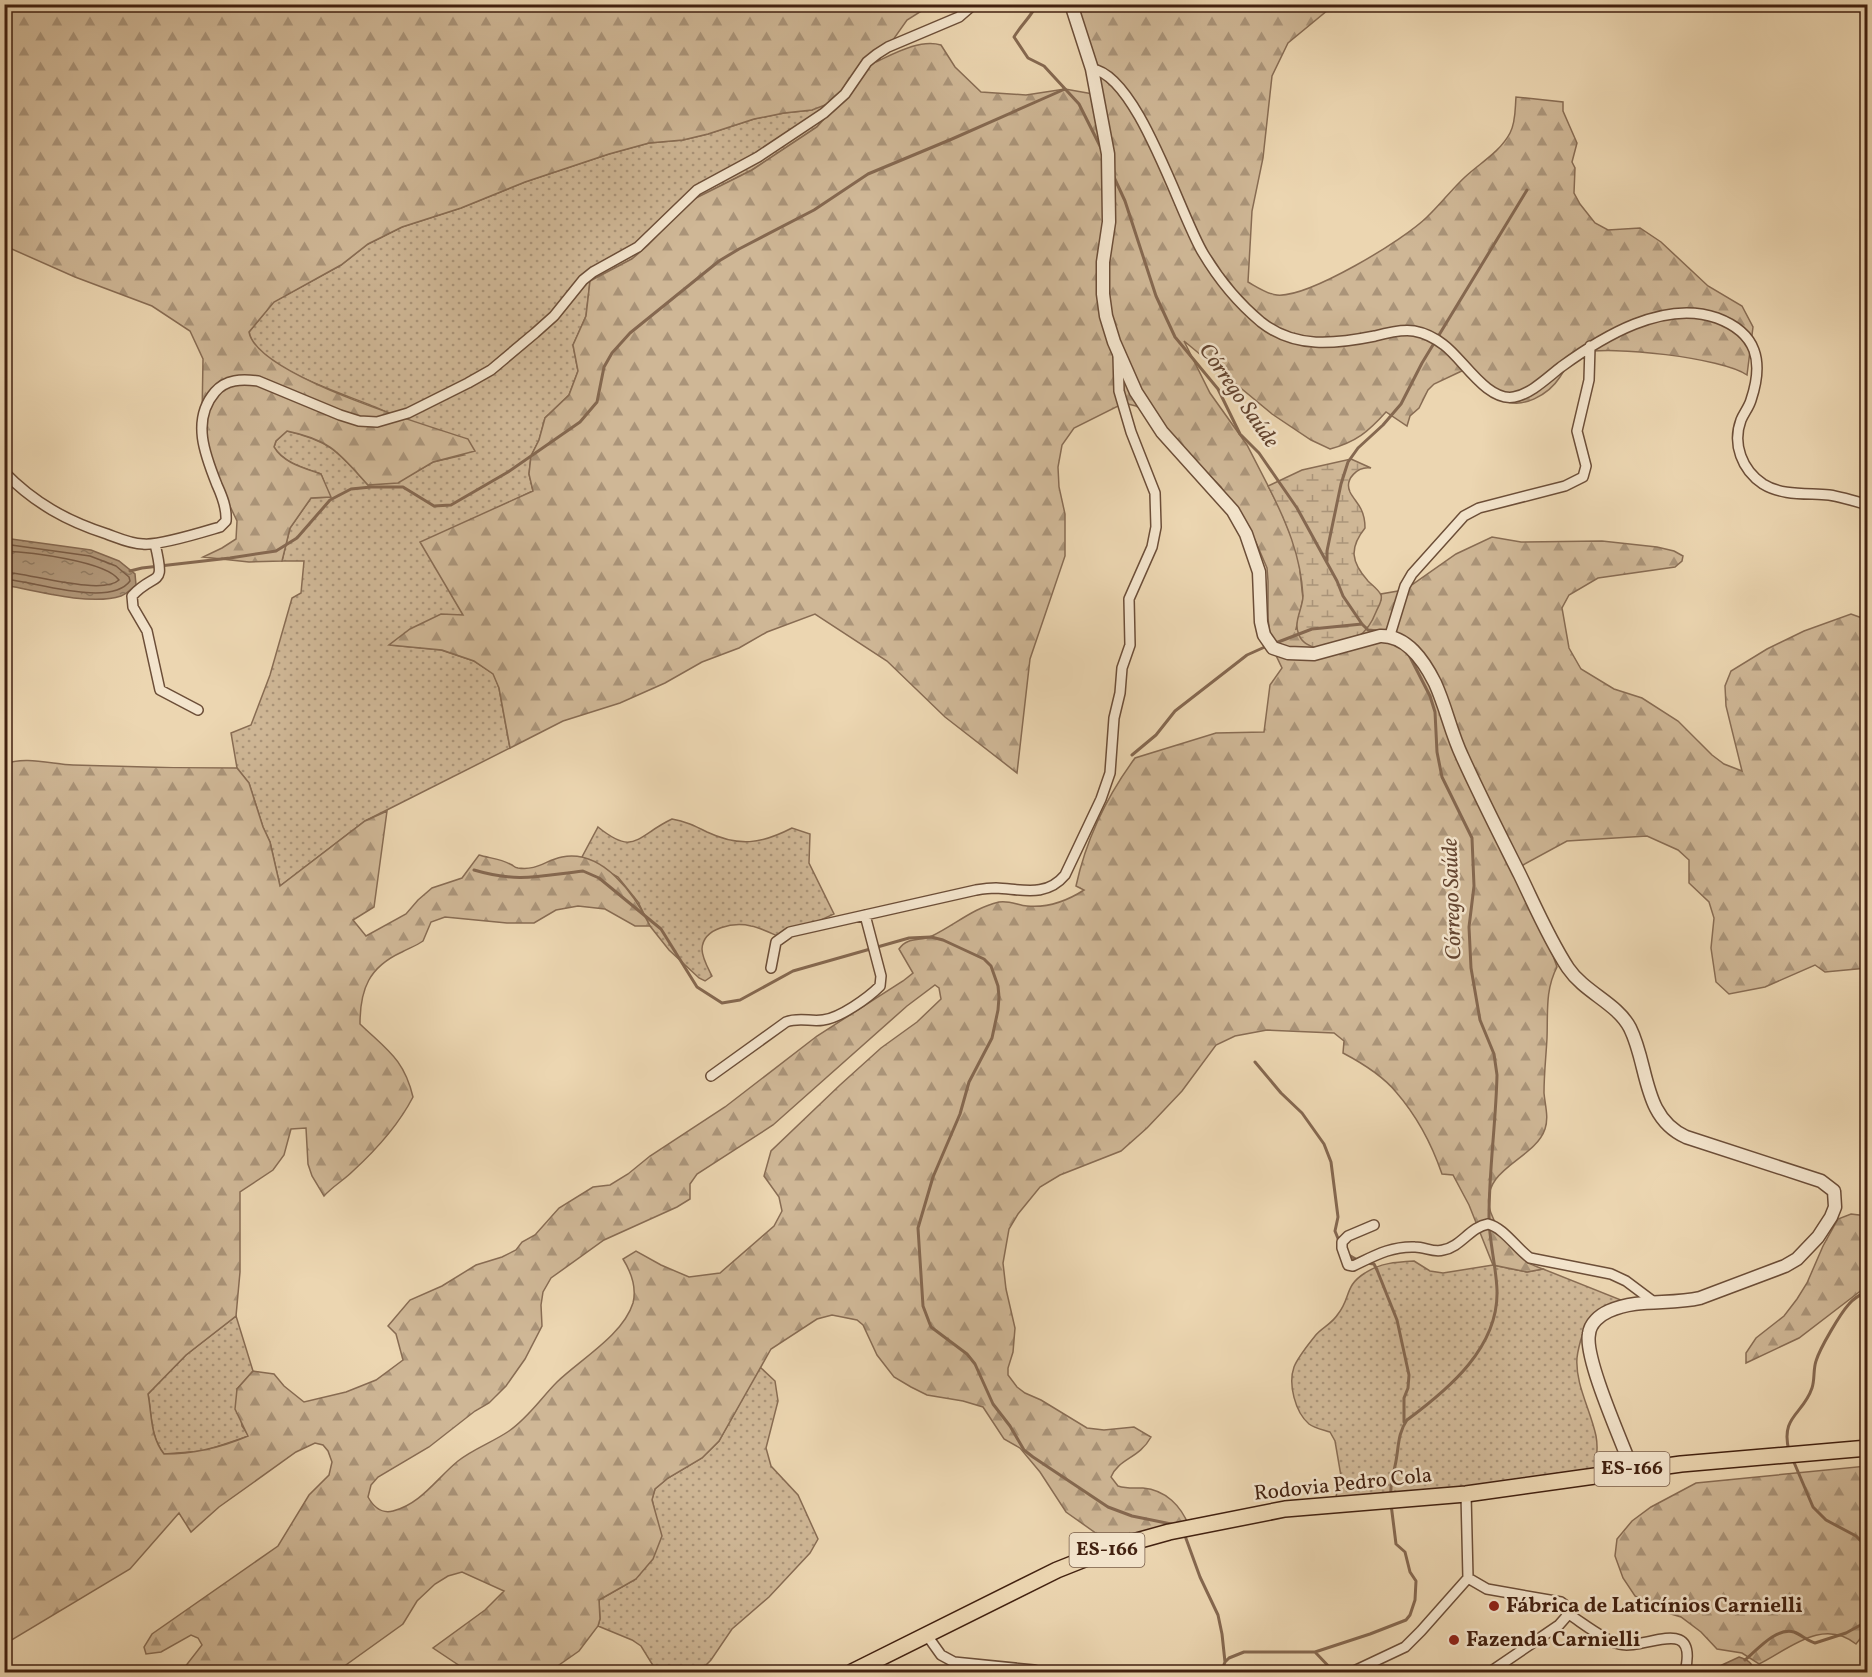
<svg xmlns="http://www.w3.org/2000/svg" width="1872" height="1677" font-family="Vollkorn,serif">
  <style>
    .grass { fill: url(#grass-dots); stroke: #886c53; stroke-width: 1.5 }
    .forest { fill: url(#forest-firs); stroke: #886c53; stroke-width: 1.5; fill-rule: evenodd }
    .wetland { fill: url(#wetland-marsh); stroke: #886c53; stroke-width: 1.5 }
    .water { fill: url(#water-ripples); stroke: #856850; stroke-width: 1.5 }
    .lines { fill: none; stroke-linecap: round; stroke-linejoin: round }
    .shore { stroke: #7a5c45; stroke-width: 1.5 }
    .stream { stroke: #856850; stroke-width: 3 }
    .minor-casing { stroke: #6c4e38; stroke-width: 12 }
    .tertiary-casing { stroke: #6c4e38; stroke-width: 15 }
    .primary-casing { stroke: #422110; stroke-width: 18 }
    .minor { stroke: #f3e4cc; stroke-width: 9 }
    .tertiary { stroke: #f3e4cc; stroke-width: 12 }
    .primary { stroke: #ecd6b1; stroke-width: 15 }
    .poi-dot { fill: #8f2418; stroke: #f3e4cc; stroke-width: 2 }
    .labels { text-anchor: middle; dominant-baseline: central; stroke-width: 5; stroke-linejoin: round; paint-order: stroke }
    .shield { fill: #f3e4cc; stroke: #775c48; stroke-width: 1.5 }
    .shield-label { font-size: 20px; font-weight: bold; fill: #422110 }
    .street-label { font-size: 21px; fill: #422110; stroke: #f3e4cc }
    .poi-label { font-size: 21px; font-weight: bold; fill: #422110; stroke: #f3e4cc; text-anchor: start }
    .water-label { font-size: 22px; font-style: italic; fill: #644530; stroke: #f3e4cc }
  </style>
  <defs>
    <pattern id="grass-dots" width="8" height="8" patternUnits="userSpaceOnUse" patternTransform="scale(1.5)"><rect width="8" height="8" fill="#cfb796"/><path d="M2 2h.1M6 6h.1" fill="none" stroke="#aa9479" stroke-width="1.8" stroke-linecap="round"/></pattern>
    <pattern id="forest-firs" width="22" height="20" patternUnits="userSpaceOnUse" patternTransform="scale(1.5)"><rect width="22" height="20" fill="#cfb796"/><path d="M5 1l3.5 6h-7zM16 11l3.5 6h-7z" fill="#aa9479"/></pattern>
    <pattern id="wetland-marsh" width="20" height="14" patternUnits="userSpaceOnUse" patternTransform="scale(1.5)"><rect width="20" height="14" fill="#cfb796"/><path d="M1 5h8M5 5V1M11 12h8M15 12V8" fill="none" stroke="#aa9479"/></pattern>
    <pattern id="water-ripples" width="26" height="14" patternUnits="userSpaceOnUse" patternTransform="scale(1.5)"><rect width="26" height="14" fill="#b2987a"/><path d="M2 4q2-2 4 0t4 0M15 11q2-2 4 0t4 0" fill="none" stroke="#927c63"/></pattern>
  </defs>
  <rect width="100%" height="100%" fill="#ecd6b1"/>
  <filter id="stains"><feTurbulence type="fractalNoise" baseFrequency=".00333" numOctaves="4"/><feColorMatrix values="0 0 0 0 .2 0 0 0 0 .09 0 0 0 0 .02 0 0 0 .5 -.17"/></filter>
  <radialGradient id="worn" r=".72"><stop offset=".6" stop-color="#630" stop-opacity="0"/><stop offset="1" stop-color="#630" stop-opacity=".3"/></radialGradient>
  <path class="grass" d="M854,85l-37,42 -65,43 -62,31 -42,44 -16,14 -42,22 -4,35 -13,29 5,26 -9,24 -24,23 -6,22 -8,16 -2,18 4,17 -49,23 -21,102 -73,29 51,5 33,11 20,13 5,14 11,60 -145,73 -85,65 -10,-44 -7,-15 -14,-44 -12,-15 -6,-35 20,-8 19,-50 22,-77 9,-5 3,-32h-22l8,-33 21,-30 19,-1 -9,-23c-17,-6 -37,-11 -47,-27l2,-6 11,-10c44,10 52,22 81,54l30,-3 35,-20 31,-7c-29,-16 -58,-35 -89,-48 -30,-13 -120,-39 -126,-75l24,-30 68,-37 27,-21 34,-17 59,-19 64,-26 84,-28 40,-11 34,-3 25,-6 46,-15 30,-6 28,-3z
    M672,819c13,2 23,7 35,13 32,15 54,12 85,-4l18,6 -1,29 25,51 -52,24c-10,-4 -20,-10 -31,-12 -16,-4 -48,1 -49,23 0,9 6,19 10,27l-7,5 -6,-3 -30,-28 -19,-24 -12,-24 -20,-25 -36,-20 16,-30c37,30 38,9 74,-8z
    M1414,1261l16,10 13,2 50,-8 34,7 16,-3 88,35 -46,22c-3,10 -7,21 -8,32 -2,26 14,53 19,78 3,15 -1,32 -4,46l-258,23 7,-29 -6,-35 -5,-9c-6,-2 -16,-4 -21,-8 -14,-12 -21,-40 -15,-57 4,-10 14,-22 21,-31 6,-8 17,-12 23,-22 13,-16 6,-28 27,-41 15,-10 31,-11 49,-12z
    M236,1316l17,55 -16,18 5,37 7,10 -45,15 -40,3c-14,-18 -12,-39 -16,-60l38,-39z
    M760,1367l15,14 3,20 -12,47 5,18 27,29 20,44 -8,14 -41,44 -37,32 -21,31 -12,12h-42l-16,-26 -9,-6 -34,-14 2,-7 -1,-19 37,-21 20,-62 -4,-18 3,-10 13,-11 34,-20 17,-17z"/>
  <path class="forest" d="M5,5h926l-24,15 -29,41c19,-9 43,-22 63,-16l14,22 26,25 45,3 39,-6 28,5 6,6 2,-24 -27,-71h260l-46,38 -16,33 -9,82 -11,53 -4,71c9,5 19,12 29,13 31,3 127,-55 150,-78 13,-12 24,-27 38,-40 15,-14 35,-25 45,-44 6,-11 5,-25 6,-36l47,5v9l14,32 -5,19 3,6 -1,25 6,11 15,19 13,7 32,-2 21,14 47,44 34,20 11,21 -6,48c-24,-17 -137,-30 -166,-22 -11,4 -15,15 -21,24 -11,17 -38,34 -59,22 -12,-7 -24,-20 -35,-30l-32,15 -6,6 -9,18 -9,8 -3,10 -21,-14c-18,20 -30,30 -56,37l-19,-9 -39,-26 -88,-73 26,52 37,52 33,64 18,44 5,46 -7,30 85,-29v-6l17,-3 15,-7 43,-30 36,-17 29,5 81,-1 55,6 17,4 9,5 -1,5 -7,6 -77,11 -29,17 -7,13 7,40 12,21 33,20 28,9 36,23 34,34 12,9 18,7 -16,-65 -1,-20 6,-15 36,-22 37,-18 47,-17 11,4 6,8 -1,342 -42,4 -10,-7 -50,22 -36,7 -13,-12 -5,-34 3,-30 -5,-16 -20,-19v-23l-11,-10 -31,-14 -80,5 -44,24 1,14 15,37 18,51c-12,23 -9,46 -10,71 -1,19 -3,36 -3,55 1,12 5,24 1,36 -10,30 -62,39 -56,77 3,17 24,45 38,56 4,3 11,5 16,7l-16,3 -34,-7 -24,-60 -16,-30 -11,-1c-10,-29 -26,-59 -46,-82 -14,-17 -34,-29 -53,-39l1,-12 -10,-8 -67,-3 -32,6 -19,9 -34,46 -35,37 -26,23 -61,24 -20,12 -22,27 -9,15 -6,34 3,26 9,39 -2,24 -5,16v7l9,12 8,6 16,7 46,28 17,2 30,-3 17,10c-12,22 -32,21 -40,40l7,9c9,3 16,2 25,2 23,2 38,18 46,38l-75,20 -48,-34 -26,-40 -20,-24 -16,-9 -21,-32 -20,-6 -36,-6 -16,-8 -17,-10 -17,-22 -14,-30 -6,-5 -25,-5 -15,4 -46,30 -52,92 -17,17 -34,20 -13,11 -3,11 10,36 -9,23 -17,20 -37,21 1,19 -2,7 -19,25 -23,16 -15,5h-72l-36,-24 52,-38 19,-19 -42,-19 -14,4 -13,8 -18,17 -14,23 -67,48h-155l21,-27 -4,-7 -7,-3 -30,17 -15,2 -2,-7 8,-13 126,-88 31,-51 20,-20 3,-13 -4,-11 -5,-6 -8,-2 -19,9 -77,55 -28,25 -12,-19 -49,56 -125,75v-880c19,-8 47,0 68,1 55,2 109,3 164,3l12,15 14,44 7,15 10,44 85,-65 22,-10 -13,96 -21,13 13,16 40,-22 12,-14 14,-12 30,-10 17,-23c10,3 22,4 31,9 5,2 3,3 8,4 19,3 28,-8 44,-11 41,-8 73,38 88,69h-15l-30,-17 -27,-3 -22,4 -22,13h-27l-62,-6 -14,5 -8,19c-7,5 -14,7 -21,11 -33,15 -42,37 -42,72 27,26 44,35 53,73 -15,29 -36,52 -60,74 -9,9 -20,15 -29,25l-12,-20 -4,-12 -2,-36 -15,1 -7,26 -11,15 -33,22v80l-4,44 -50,39 -38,39c4,21 2,42 16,60 30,0 56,-6 84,-18l-13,-27 2,-20 16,-18 21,3 10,12 20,16 42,-10 30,-12 27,-20 -7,-26 -8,-8 22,-26 32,-14 34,-21 26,-8 14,-7 6,-8 13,-7 24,-27 34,-21 17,-2 18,-11 22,-18 75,-49 92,-71 86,-55 10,-8 -14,-24c9,-13 21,-7 33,-13 23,-11 41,-28 67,-34 9,-2 19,3 28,4 21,2 40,-5 57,-16l-8,-4c10,-46 31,-90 59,-128l81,-25 48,-1 6,-47 12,-17 -11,-23 -3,-27v-37l-1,-13 -12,-28 -34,-53 -74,-75 -11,-6 -12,-3 -50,25 -12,17 -4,22 1,20 6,27v42l-35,103 -13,114 -72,-56 -58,-56 -72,-47 -48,18 -28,16 -37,14 -37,21 -45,20 -57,18 -53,27 -11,-60 -6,-14 -19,-13 -32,-11 -53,-5 21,-16 31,-15 22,1 -43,-73 113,-51 -4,-17 2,-18 8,-16 6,-22 24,-23 9,-24 -5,-26 13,-29 4,-35 42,-22 16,-14 42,-44 62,-31 65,-43 33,-37 -17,12 -21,8 -28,3 -30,6 -46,15 -25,6 -34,3 -40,11 -84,28 -64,26 -59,19 -34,17 -27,21 -67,37 -25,30c8,44 177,93 219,107l7,12 -42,11 -35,21 -30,2c-29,-32 -37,-45 -81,-54l-11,10 -2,6c9,16 30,21 47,27l10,23 -20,1 -21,30 -8,33 -33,1 -46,-5 19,-9 14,-9 1,-18 -38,-80 3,-24 1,-58 -13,-28 -38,-25 -77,-29 -70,-31zM935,985l4,3 2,11 -24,23 -36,26 -41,37 -69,66 -7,25 15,21 3,14 -8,15 -54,47 -31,4 -28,-12 -25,-14 -13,8c8,13 14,28 10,44 -10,32 -52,56 -76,79 -16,16 -28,35 -48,49 -16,11 -36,18 -51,30 -21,17 -37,43 -65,50 -12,3 -20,-5 -25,-14l3,-12 7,-8 51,-30 46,-36 14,-8 17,-17 19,-27 17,-33 -1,-21 2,-13 8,-14 53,-38 73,-33 13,-8v-15l7,-10 76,-49 134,-119z
    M1851,1214l16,2v70l-68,52 -53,25v-10l10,-15 28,-22 13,-17 10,-16 16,-37 15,-27z
    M1867,1466v164l-11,14c-34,-27 -68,6 -97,20l-17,-11 -25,-4 -16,-17 -20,-15 -23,-7 -23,-14 -12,-18 -8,-22 2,-17 15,-18 19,-14 45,-24z"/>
  <path class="wetland" d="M1351,459l20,9c-13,-2 -27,11 -21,24 3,6 8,11 11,17 3,6 4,12 4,19 -16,20 -14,34 3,53 4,4 11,9 13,14 2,5 -3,12 -5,17 -12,31 -29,29 -58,37 -10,-4 -17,-6 -20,-17 -4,-11 5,-25 5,-36 -2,-40 -17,-75 -35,-110l34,-16z"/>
  <path class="water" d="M4,538l87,12 28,11 16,13 1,11c-5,4 -9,9 -15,11 -30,10 -85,-5 -116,-11z
    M1739,1657c9,3 14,6 15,15h-41l9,-7z"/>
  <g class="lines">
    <path class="shore" d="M4,544l86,12 26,10 13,11 1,4c-20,27 -96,0 -126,-2
      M4,551c25,1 102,10 115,29 -17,16 -91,-7 -115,-8"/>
    <path class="stream" d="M1037,4c-6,13 -16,21 -23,33l14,21 16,8 35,38 23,46
      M1113,175l12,26 31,95 19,41 43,52 22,45 19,19 38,55 40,73 6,15 19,28 6,6 10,1
      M1327,561v-10l14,-67 7,-22 10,-14 25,-23 18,-21 21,-41 105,-173
      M130,571l12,-3 88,-10 46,-7 21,-13 33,-38 21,-11 20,-2h32l31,19 17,-1 57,-33 72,-50 17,-20 7,-35 8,-14 18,-20 89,-72 20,-12 75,-39 54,-36 84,-35 113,-50
      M1273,644l39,-15 50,-5
      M1132,755l24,-20 19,-24 72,-56 20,-9
      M474,870c44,13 65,6 109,1l16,7 62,51 36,58 25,16 18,-3 53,-29 116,-33 22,-1 12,3 41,19 7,7 7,20 1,11 -1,13 -6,28 -23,44 -9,32 -27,63 -15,51 5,78 8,21 36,27 8,10 18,40 17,22 14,24 9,7 75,50 24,9 44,9
      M1255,1062l26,31 21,20 22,31 7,18 7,55 -3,14 4,10
      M1347,1254l12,7
      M1366,1263l8,1 3,6 20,50 12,55 -1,13 -4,10v24
      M1789,1451c-9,-35 14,-36 23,-63 3,-9 1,-18 4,-27 4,-13 24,-47 33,-57 5,-6 12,-10 19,-13
      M1793,1460l20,47 13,13 30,16 12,12
      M1391,1494c-1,-11 2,-18 4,-28 4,-17 2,-32 12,-46 42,-31 92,-73 90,-130 -1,-25 -8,-49 -8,-73 0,-48 7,-95 8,-142l-3,-21 -14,-34 -9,-52 -2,-41 5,-41 -2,-48 -30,-61 -5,-25 -2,-40 -5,-16 -22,-43
      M1184,1533l16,44 18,38 4,19 3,28
      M1315,1652l19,20
      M1745,1660c12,-10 31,-33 49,-28 8,3 13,9 21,11l31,-10 22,-12
      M1221,1672l4,-10 4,-4 15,-6h71l55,-18 36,-14 4,-5 5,-15 1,-19 -6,-9 -5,-20 -9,-8 -5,-40"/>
    <g class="minor-casing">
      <path id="minor" d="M1092,69c46,6 88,146 111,184 16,27 34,49 58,69 34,27 74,22 114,14 11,-3 27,-7 39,-5 11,2 21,7 30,14 19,14 43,57 70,52 17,-3 34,-20 47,-30 41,-30 103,-68 156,-49 40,15 47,43 34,82 -2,7 -7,13 -10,20 -9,24 1,50 22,64 19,12 45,9 66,11 13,2 26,6 39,10
        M4,472c30,31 63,49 103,62 11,4 24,10 36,10 16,2 60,-12 77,-17l6,-6c1,-13 -4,-25 -9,-36 -12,-30 -26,-65 -2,-93 11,-13 27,-13 43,-11l82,34 19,6 18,1 31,-9 60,-30 23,-13 44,-37 19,-17 29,-36 10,-8 45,-25 59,-57 61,-33 66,-44 21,-19 22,-32 10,-8 11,-7 71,-30 15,-13
        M155,544c11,46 1,26 -23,52l1,11 14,24 13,59 38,20
        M1390,635l15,-49 7,-12 52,-58 15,-8 86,-22 18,-9 3,-11 -9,-35 12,-51 1,-34
        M771,968l5,-26 14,-10 186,-42c6,-1 13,-2 20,-2 25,1 50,10 69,-13l36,-76 9,-26 4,-55 6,-25 2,-25 8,-23 -1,-46 23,-52 4,-20 -1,-34 -24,-61 -12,-41 -1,-36
        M711,1076l75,-54c13,-5 25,0 37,-2 17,-2 45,-22 57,-34l1,-10 -16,-61
        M1374,1225l-26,11 -6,6v6l6,17 5,1c21,-10 38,-20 62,-19 10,0 19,6 28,3 18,-3 27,-23 45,-26 16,4 28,24 42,34l81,16 15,7 28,21
        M1468,1578l19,11 74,13 4,3 2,8c13,8 38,28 52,31 25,7 80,-31 66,28
        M926,1634l15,21 13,7 80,8 6,2
        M1352,1672l53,-25 16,-16 47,-53 -2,-84
        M1490,1672l69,-47 7,-8 1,-4"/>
    </g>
    <g class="tertiary-casing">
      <path id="tertiary" d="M1071,4l21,65 16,85 1,68 -6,40v32l3,22 8,26 22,50 26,40 71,79 13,23 13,38 2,50 3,13 9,13 15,5 26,1 66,-18c27,-1 44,25 55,47 11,24 16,50 27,73 18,40 38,79 58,119 15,31 29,64 48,93 17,25 49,35 62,60 19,38 12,89 56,109l135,44 13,10 1,16 -4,10 -13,20 -21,22 -12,7 -85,32c-30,7 -62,0 -91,13 -9,4 -19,12 -20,23 -5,24 33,108 43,135"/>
    </g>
    <g class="primary-casing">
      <path id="primary" d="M852,1672l205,-102 58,-23 54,-15 116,-23 181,-15 215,-30 187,-16"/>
    </g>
    <use href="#minor" class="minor"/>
    <use href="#tertiary" class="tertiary"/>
    <use href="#primary" class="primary"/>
  </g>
  <g class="poi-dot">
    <circle cx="1494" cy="1606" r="6"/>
    <circle cx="1454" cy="1640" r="6"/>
  </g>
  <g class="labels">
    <g class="shield">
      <rect x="1594.5" y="1452" width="75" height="34" rx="4.5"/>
      <rect x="1069.5" y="1533" width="75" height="34" rx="4.5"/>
    </g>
    <g class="shield-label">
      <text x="1632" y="1469">ES-166</text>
      <text x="1107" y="1550">ES-166</text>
    </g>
    <g class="street-label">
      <text transform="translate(1343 1485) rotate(-6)">Rodovia Pedro Cola</text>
    </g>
    <g class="poi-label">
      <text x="1506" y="1606">Fábrica de Laticínios Carnielli</text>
      <text x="1466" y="1640">Fazenda Carnielli</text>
    </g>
    <g class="water-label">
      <text transform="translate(1238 396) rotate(55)">Córrego Saúde</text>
      <text transform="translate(1453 899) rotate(-92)">Córrego Saúde</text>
    </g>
  </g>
  <rect width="1872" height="1677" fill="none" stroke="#ecd6b1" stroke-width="24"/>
  <rect x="6" y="6" width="1860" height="1665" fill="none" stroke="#422110" stroke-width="3"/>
  <rect x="12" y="12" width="1848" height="1653" fill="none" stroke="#422110" stroke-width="1.5"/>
  <rect width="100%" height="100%" filter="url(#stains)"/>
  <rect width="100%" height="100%" fill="url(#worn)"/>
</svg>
